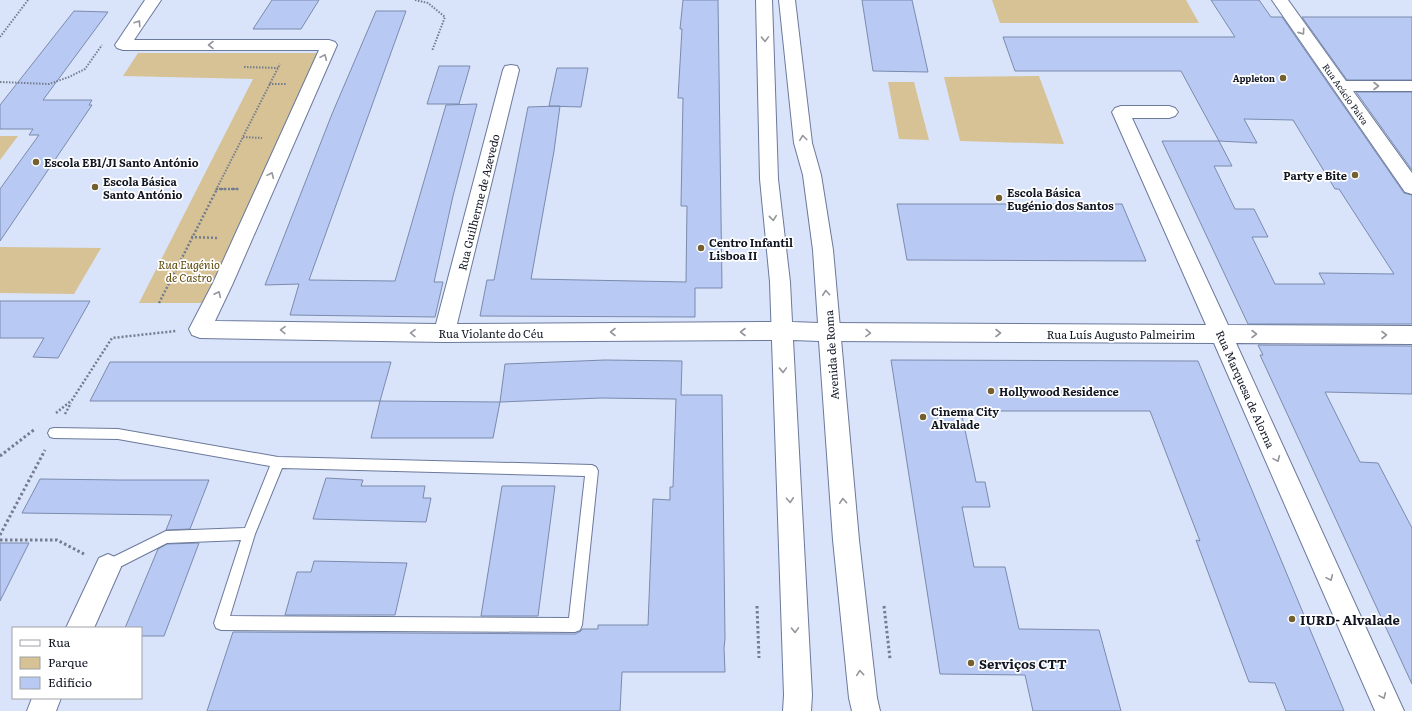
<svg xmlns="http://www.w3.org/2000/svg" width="1412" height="711" font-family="Literata,serif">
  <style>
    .green { fill: #d6c294 }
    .building { fill: #b8caf4; stroke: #7b8aad; fill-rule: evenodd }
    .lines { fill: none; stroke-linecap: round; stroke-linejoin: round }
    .lane-casing { stroke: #6b799b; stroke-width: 2 }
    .street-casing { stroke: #6b799b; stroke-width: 2 }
    .secondary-casing { stroke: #6b799b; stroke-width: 2 }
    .path-far2 { stroke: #757c8e; stroke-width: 2; stroke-dasharray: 1.5 1.5; stroke-linecap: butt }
    .path-far1 { stroke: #757c8e; stroke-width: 2.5; stroke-dasharray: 2 2; stroke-linecap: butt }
    .path { stroke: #757c8e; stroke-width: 3; stroke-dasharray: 2.5 2.5; stroke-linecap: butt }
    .lane { fill: #fff; fill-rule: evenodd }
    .street { fill: #fff; fill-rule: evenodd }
    .secondary { fill: #fff; fill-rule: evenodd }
    .oneway { stroke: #94969c }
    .poi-dot { fill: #74602f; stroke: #fff; stroke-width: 1.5 }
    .labels { text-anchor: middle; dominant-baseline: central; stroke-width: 3.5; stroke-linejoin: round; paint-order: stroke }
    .far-poi-label { font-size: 9px; font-weight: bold; fill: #111623; stroke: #fff; text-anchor: end }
    .far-street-label { font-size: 9px; fill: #111623; stroke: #fff }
    .poi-label { font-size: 11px; font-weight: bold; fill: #111623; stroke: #fff; text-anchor: start }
    .street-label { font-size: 11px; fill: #111623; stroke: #fff }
    .park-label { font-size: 11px; font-style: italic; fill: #5d4707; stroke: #fff }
    .near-poi-label { font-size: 13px; font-weight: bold; fill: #111623; stroke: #fff; text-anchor: start }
  </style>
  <rect width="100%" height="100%" fill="#d9e3fa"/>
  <path class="green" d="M992,0h194l13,23h-199z
    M138,53h181l-112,250h-68l114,-224 -130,-3z
    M1039,76l25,68 -104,-3 -16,-64z
    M888,82h26l15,58 -30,-1z
    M0,136h18l-18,24z
    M0,247l101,1 -27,46 -74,-1z"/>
  <path class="building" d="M272,0h47l-18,29h-48z
    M683,0h35l4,288h-27v29l-215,-1 7,-36h7l34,-173 32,-1 -6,45 -23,128 155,3 1,-76h-6l2,-108h-5l4,-69h-2z
    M862,0h50l16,72 -55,-1z
    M1211,0h48l12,17h11l122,176 8,2v129h-164l-86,-183h57l-38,-70h-166l-12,-34h232zM1244,119l49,1 42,69h4l55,85 -75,-1 6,11h-50l-23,-47h16l-14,-28h-19l-21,-43h18l-13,-25 38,2z
    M74,11l34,1 -65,88h49l-3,5h3l-92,136v-52l39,-54h-10l4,-6h-33v-24z
    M376,11h30l-97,269 86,1 51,-176 31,-1 -24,92 -19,86h9l-8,35 -145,-2 9,-31 -34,1 67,-171z
    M1302,17h110v63h-65z
    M439,66h31l-11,38h-32z
    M557,68h31l-7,39 -32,-1z
    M1356,92h56v78z
    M897,204h225l24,57 -239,-1z
    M0,301h90l-32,57 -25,-1 11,-19h-44z
    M1258,345l154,1v48l-87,-2 35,70 18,1 34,65v156l-152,-329h3z
    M605,360l77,1 -1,34h41l3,244 -1,9 1,24h-103l-2,39h-413l26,-79 342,2 6,-3 1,-2h16v-4h50l5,-126 17,1v-13h3l3,-88 -75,-1 -101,4 5,-38z
    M891,360l307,1 146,350h-58l-11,-28 -26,-1 -53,-142 4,1 -50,-130h-189l15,71h9l5,25h-28l12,60h31l14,62 80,1 22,81h-88l-8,-36 -85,-1z
    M110,362h281l-11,39h-290z
    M380,401l120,1 -7,36h-122z
    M326,478l37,2 -2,6h64l-2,12h8l-5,24 -113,-3z
    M40,479l80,1h89l-19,49 -24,1 6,-15 -150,-2z
    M502,486h53l-17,130h-57z
    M0,543h29l-29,58z
    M199,543l-35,93h-23v-8h-16l33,-79 9,-5z
    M314,561l93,2 -12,52h-110l12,-43h14z"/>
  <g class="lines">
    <g class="lane-casing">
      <path id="lane" d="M54,428l64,1 160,28 314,8 4,2 2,4 -16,154 -2,5 -5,2 -354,-2 -5,-2 -2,-5 27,-83 -74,3 -59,30 -5,-1 -2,-5 2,-5 63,-31 79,-3 25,-62 -152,-27 -64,-1 -4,-1 -2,-4 2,-4zM282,468l303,8 -16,142 -339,-2 25,-82z"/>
    </g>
    <g class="street-casing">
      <path id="street" d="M145,0h16l-27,40h195l6,2 2,3 -104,238 -18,38 221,3 67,-254 2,-4 6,-1 6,1 2,4 -62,254 325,-2 8,3 3,6 -3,6 -8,3 -338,2 -244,-4 -8,-3 -3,-6 24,-46 106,-233h-196l-6,-2 -2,-3z
        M1272,0h16l58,81h66v10h-59l59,82v21l-7,-2z
        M1121,106h48l6,2 3,4 -3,4 -6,2h-37l96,207 184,1v18l-176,-1 168,368h-29l-161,-368 -385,-2 -8,-3 -3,-6 3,-6 8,-3 377,2 -94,-213 3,-4z
        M108,554l9,4 4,9 -27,61h-28l33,-70z
        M32,698h29l-5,13h-29z"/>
    </g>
    <g class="secondary-casing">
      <path id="secondary" d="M756,0h16l6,179 12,103 2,40 26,1 -5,-73 -10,-75 -9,-32 -15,-143h16l17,143 9,32 12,75 26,290 18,158 3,13h-28l-3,-13 -16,-158 -14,-199 -26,-1 19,355 -1,16h-28l1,-16 -14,-413 -10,-103z"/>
    </g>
    <path class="path-far2" d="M415,0l13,3 17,14 -13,34
      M0,37l28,-37
      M244,67l34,1
      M0,82l49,2 20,-7 16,-8 17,-24
      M269,84h18
      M243,137l19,1
      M216,189h23
      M216,190l64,-126"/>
    <path class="path-far1" d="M216,189h23
      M191,237l26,1
      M159,303l58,-114
      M56,413l16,-13 40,-62 64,-7
      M65,414l6,-11"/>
    <path class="path" d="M0,456l35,-27
      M0,535l45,-85
      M0,540h57l27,14
      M757,606l2,52
      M884,606l6,53"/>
    <use href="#lane" class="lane"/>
    <use href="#street" class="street"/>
    <use href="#secondary" class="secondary"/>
  </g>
  <defs><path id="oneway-chevron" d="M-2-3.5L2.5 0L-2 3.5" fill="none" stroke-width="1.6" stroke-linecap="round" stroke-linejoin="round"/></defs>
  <g class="oneway">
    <use href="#oneway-chevron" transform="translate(138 23) rotate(-56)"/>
    <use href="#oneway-chevron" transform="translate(1302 32) rotate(55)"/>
    <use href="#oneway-chevron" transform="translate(765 39) rotate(88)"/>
    <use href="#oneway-chevron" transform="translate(211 45) rotate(-180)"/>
    <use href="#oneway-chevron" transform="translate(324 57) rotate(-66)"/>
    <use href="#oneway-chevron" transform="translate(1376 86)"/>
    <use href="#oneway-chevron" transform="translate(803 138) rotate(-97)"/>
    <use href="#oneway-chevron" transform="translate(271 175) rotate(-66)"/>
    <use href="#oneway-chevron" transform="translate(773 218) rotate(84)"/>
    <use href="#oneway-chevron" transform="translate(826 293) rotate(-95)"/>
    <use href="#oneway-chevron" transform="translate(218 294) rotate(-64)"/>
    <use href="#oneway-chevron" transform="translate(283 330) rotate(-179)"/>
    <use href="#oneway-chevron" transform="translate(613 332) rotate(180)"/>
    <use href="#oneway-chevron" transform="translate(743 332) rotate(180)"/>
    <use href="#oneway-chevron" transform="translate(413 333) rotate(-179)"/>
    <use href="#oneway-chevron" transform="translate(868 333) rotate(1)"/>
    <use href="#oneway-chevron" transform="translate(998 333)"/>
    <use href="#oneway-chevron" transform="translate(1254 334)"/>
    <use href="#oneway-chevron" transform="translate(1384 335)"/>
    <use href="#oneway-chevron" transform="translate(783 370) rotate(88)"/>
    <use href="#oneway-chevron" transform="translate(1277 459) rotate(66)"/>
    <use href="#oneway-chevron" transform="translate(790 500) rotate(87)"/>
    <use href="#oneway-chevron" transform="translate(843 501) rotate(-94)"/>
    <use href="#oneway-chevron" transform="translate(1330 578) rotate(66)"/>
    <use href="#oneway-chevron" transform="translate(795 630) rotate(88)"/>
    <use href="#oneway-chevron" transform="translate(860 673) rotate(-96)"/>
    <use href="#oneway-chevron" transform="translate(1383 696) rotate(66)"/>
  </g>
  <g class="poi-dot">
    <circle cx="1283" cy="78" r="4"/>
    <circle cx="36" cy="162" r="4"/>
    <circle cx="1355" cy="175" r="4"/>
    <circle cx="95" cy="187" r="4"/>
    <circle cx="999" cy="198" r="4"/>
    <circle cx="701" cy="248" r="4"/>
    <circle cx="991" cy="391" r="4"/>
    <circle cx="923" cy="417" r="4"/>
    <circle cx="1292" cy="619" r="4"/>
    <circle cx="971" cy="663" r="4"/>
  </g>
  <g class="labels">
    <g class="far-poi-label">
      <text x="1275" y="78">Appleton</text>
    </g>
    <g class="far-street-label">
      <text transform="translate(1346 94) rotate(55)">Rua Acácio Paiva</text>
    </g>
    <g class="poi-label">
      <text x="44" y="162">Escola EB1/J1 Santo António</text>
      <text x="1347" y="175" text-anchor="end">Party e Bite</text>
      <text x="103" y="181">Escola Básica<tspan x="103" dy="13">Santo António</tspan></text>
      <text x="1007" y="192">Escola Básica<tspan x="1007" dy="13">Eugénio dos Santos</tspan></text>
      <text x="709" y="242">Centro Infantil<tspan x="709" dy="13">Lisboa II</tspan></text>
      <text x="999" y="391">Hollywood Residence</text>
      <text x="931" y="411">Cinema City<tspan x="931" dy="13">Alvalade</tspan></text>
    </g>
    <g class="street-label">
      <text transform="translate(478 202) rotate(-76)">Rua Guilherme de Azevedo</text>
      <text x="491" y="333">Rua Violante do Céu</text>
      <text x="1121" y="334">Rua Luís Augusto Palmeirim</text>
      <text transform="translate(831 355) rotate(-94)">Avenida de Roma</text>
      <text transform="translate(1246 389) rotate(66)">Rua Marquesa de Alorna</text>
    </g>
    <g class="park-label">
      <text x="189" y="264">Rua Eugénio<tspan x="189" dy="13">de Castro</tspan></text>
    </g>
    <g class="near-poi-label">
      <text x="1300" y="619">IURD- Alvalade</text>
      <text x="979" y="663">Serviços CTT</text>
    </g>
  </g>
  <rect x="12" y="627" width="130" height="72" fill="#ffffff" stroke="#a0a2a7"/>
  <rect x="20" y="640" width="20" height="6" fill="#ffffff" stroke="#a0a2a7"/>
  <text x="48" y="647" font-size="12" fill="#111623">Rua</text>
  <rect x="20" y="657" width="20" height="12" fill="#d6c294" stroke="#a0a2a7"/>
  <text x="48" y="667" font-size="12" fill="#111623">Parque</text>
  <rect x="20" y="677" width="20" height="12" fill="#b8caf4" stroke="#a0a2a7"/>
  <text x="48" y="687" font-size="12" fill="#111623">Edifício</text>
</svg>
